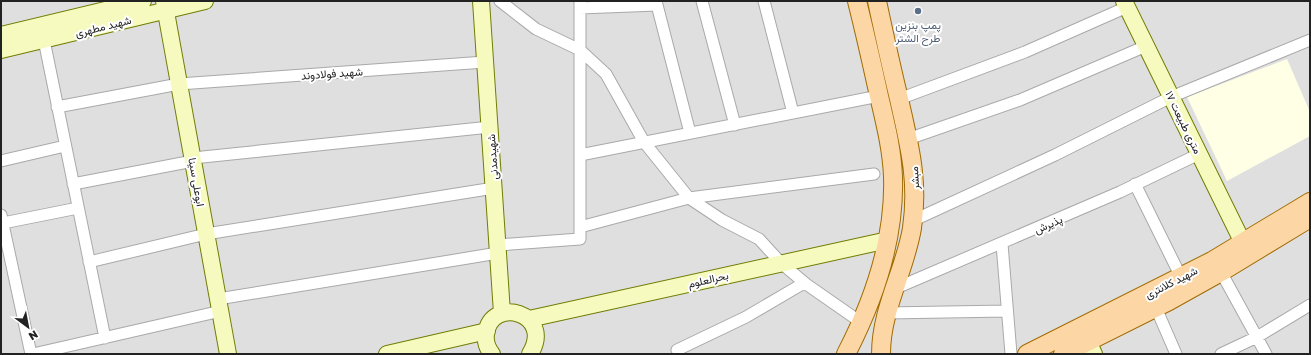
<svg xmlns="http://www.w3.org/2000/svg" width="1311" height="355" font-family="'Golos Text',Vazirmatn,sans-serif">
  <style>
    .residential { fill: #e0dfdf }
    .education { fill: #ffffe5 }
    .lines { fill: none; stroke-linecap: round; stroke-linejoin: round }
    .street-casing { stroke: #a9a9a9; stroke-width: 13 }
    .secondary-casing { stroke: #707d05; stroke-width: 18 }
    .primary-casing { stroke: #a06b00; stroke-width: 20 }
    .street { stroke: #fff; stroke-width: 11 }
    .secondary { stroke: #f7fabf; stroke-width: 16 }
    .primary { stroke: #fcd6a4; stroke-width: 18 }
    .service-dot { fill: #5c6f8a; stroke: #fff; stroke-width: 1.5 }
    .labels { text-anchor: middle; dominant-baseline: central; stroke-width: 4; stroke-linejoin: round; paint-order: stroke }
    .service-label { font-size: 11px; fill: #4e5e75; stroke: #fff }
    .street-label { font-size: 11px; fill: #222; stroke: #fff }
  </style>
  <rect width="100%" height="100%" fill="#f2efe9"/>
  <path class="residential" d="M1,1h1309v353h-1309z"/>
  <path class="education" d="M1287,59l23,53v24l-83,45 -40,-84z"/>
  <g class="lines">
    <g class="street-casing">
      <path id="street" d="M500,1l36,28 44,21 26,24 38,68 45,56 33,22 37,19 22,24 25,21 56,39
        M656,1l34,132
        M702,1l33,124
        M764,1l29,112
        M580,8l77,-3
        M44,40l61,298
        M899,99l126,-47 102,-45
        M57,107l122,-23 306,-22
        M908,139l112,-39 126,-54
        M580,155l299,-59
        M193,158l297,-31
        M1,161l64,-15
        M73,184l120,-23
        M1135,184l46,93
        M1,215l30,139
        M912,221l143,-66 116,-58 139,-57
        M3,223l75,-15
        M580,227l109,-29 185,-24
        M1002,244l9,110
        M498,245l82,-6v-238
        M89,262l117,-28 288,-46
        M1221,272l45,82
        M894,289l226,-97 79,-38
        M218,299l280,-46
        M1156,308l20,46
        M886,313l121,-2
        M677,350l69,-33 58,-34
        M33,354l188,-43
        M1221,354l36,-17 53,-32"/>
    </g>
    <g class="secondary-casing">
      <path id="secondary" d="M164,1l64,353
        M481,1l21,312
        M1124,1l119,242
        M1,35l142,-34
        M1,50l204,-49
        M529,319l359,-79
        M1088,341l6,13
        M387,354l100,-23
        M492,354c-5,-6 -7,-13 -6,-20 5,-39 69,-21 44,20"/>
    </g>
    <g class="primary-casing">
      <path id="primary" d="M877,1c7,33 14,65 22,98 10,45 20,81 13,129 -7,43 -31,81 -31,126
        M846,354c28,-54 49,-116 47,-177 -1,-28 -8,-55 -14,-81 -7,-32 -14,-63 -22,-95
        M1027,354l185,-93 98,-59
        M1063,354l106,-53 52,-29 89,-54"/>
    </g>
    <use href="#street" class="street"/>
    <use href="#secondary" class="secondary"/>
    <use href="#primary" class="primary"/>
  </g>
  <circle class="service-dot" cx="918" cy="11" r="4"/>
  <g class="labels">
    <g class="service-label">
      <text x="918" y="24">پمپ بنزین<tspan x="918" dy="13">طرح الشتر</tspan></text>
    </g>
    <g class="street-label">
      <text transform="translate(103 26) rotate(-14)">شهید مطهری</text>
      <text transform="translate(332 73) rotate(-4)">شهید فولادوند</text>
      <text transform="translate(1184 122) rotate(64)">۱۷ متری طبیعت</text>
      <text transform="translate(492 157) rotate(-94)">شهیدمدنی</text>
      <text transform="translate(914 178) rotate(-93)">مبشر</text>
      <text transform="translate(197 182) rotate(80)">ابوعلی سینا</text>
      <text transform="translate(1048 224) rotate(-24)">پذیرش</text>
      <text transform="translate(708 279) rotate(-13)">بحرالعلوم</text>
      <text transform="translate(1171 282) rotate(-27)">شهید کلانتری</text>
    </g>
  </g>
  <rect width="1311" height="355" fill="none" stroke="#222222" stroke-width="4"/>
  <g transform="translate(28 327) rotate(148)" stroke="#ffffff" stroke-width="3" paint-order="stroke">
  <path d="M0-3L7 15L0 10L-7 15Z" fill="#222222"/>
  <text y="-6" font-size="11" font-weight="bold" text-anchor="middle" fill="#222222">N</text>
  </g>
</svg>
